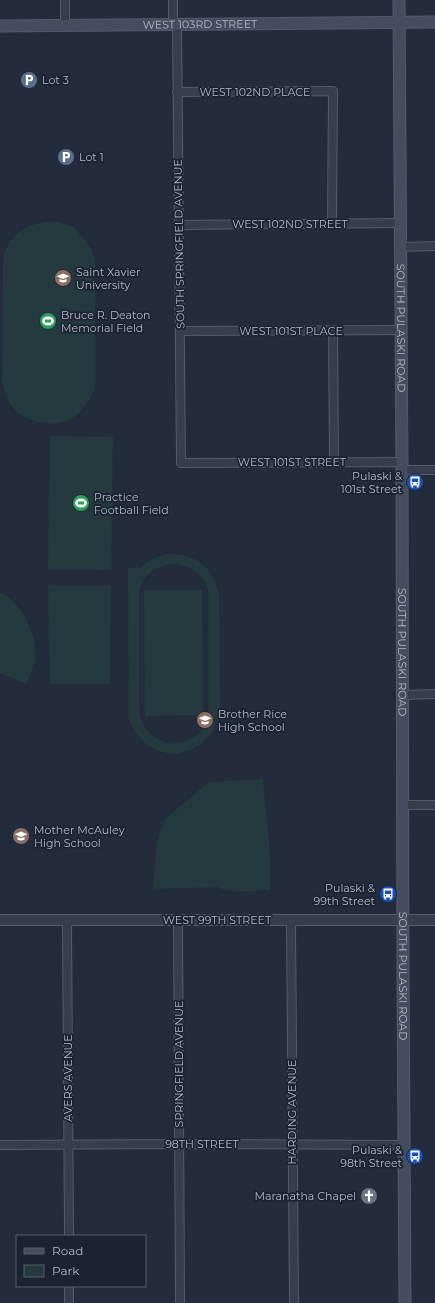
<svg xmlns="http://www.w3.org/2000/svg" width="435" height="1303" font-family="Montserrat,sans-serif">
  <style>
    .green { fill: #243a3e; fill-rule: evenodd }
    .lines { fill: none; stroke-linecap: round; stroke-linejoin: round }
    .minor-casing { stroke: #545c6b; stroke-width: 10 }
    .tertiary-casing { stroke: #545c6b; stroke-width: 12 }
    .secondary-casing { stroke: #545c6b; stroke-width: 13 }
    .minor { stroke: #363e4d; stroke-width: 8 }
    .tertiary { stroke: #363e4d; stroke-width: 10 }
    .secondary { stroke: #444d60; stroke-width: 11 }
    .labels { text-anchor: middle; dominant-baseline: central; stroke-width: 3.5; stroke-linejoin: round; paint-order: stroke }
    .street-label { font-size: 11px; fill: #b2b9c9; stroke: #1b2332 }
    .poi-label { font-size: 11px; fill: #b2b9c9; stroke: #1b2332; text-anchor: start }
  </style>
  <rect width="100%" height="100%" fill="#222c3d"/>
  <path class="green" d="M55,221l19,6 17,21 4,11v128c-4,9 -8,19 -16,26 -18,17 -49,12 -65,-4 -6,-6 -9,-17 -12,-25l1,-128c11,-26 25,-33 52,-35z
    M50,436l63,1 -2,133 -63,-1z
    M168,554c28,-1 46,14 51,41l1,114c-5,41 -52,60 -80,29 -6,-6 -10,-13 -11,-21l-1,-149h12c9,-8 17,-12 28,-14zM171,564c19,0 36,12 38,32v115c-6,44 -66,43 -70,-3v-119c5,-14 17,-23 32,-25z
    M48,585h63l-1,99h-60z
    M144,590h58l1,125 -58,1z
    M0,593l9,4 14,16 11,24 1,21 -4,16 -5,10 -26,-11z
    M263,779l7,74v37c-13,0 -43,5 -52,-3l-65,2 3,-40 3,-13 6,-17 44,-37z"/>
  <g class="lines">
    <g class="minor-casing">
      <path id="minor" d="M173,0v24
        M177,24l4,439 221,-1
        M65,25v-25
        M177,92l156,-1 -1,133
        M179,225l222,-2
        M401,247l34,-1
        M333,330l1,132
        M180,331l222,-1
        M402,470h33
        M403,695l32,-1
        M402,805h33
        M67,919l2,317
        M178,920l2,383
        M291,920l3,383
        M0,1145l179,-1 225,1
        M69,1286v17"/>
    </g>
    <g class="tertiary-casing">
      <path id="tertiary" d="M0,920h435"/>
    </g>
    <g class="secondary-casing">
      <g id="secondary">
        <path id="s1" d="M399,0l3,470 1,501 2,332"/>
        <path id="s2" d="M0,26l435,-4"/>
      </g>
    </g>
    <use href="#minor" class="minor"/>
    <use href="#tertiary" class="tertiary"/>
    <use href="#secondary" class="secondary"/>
  </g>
  <defs>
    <g id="parking-disc" transform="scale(0.9)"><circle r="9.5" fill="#5c6f8a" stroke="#1b2332"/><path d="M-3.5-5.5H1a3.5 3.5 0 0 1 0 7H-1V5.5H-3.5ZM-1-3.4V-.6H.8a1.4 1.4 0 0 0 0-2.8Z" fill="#fff"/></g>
    <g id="university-disc" transform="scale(0.9)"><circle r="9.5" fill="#8d6e63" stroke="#1b2332"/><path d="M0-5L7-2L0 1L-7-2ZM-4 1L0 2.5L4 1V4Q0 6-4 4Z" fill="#fff"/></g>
    <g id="stadium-disc" transform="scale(0.9)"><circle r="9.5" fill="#2e9e5b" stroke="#1b2332"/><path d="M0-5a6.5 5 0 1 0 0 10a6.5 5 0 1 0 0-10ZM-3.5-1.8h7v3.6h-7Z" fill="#fff"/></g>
    <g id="bus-disc" transform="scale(0.9)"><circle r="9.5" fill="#1a4fb4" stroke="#1b2332"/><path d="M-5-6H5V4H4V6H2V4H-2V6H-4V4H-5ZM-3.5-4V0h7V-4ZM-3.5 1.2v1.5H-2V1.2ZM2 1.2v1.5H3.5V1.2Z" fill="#fff"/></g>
    <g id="school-disc" transform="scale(0.9)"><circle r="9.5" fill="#8d6e63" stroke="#1b2332"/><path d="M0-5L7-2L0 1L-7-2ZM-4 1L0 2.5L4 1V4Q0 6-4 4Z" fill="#fff"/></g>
    <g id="church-disc" transform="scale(0.9)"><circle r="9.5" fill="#6b7280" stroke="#1b2332"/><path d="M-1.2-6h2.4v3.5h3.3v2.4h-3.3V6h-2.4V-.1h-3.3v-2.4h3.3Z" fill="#fff"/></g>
  </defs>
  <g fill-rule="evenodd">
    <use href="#parking-disc" x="29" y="80"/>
    <use href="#parking-disc" x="66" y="157"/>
    <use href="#university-disc" x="63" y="278"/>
    <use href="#stadium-disc" x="48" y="321"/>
    <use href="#bus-disc" x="415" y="482"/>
    <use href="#stadium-disc" x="81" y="503"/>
    <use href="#school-disc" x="205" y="720"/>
    <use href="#school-disc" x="21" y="836"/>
    <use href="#bus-disc" x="388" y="894"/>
    <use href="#bus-disc" x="415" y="1156"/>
    <use href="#church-disc" x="369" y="1196"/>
  </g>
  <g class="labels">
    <g class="street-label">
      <text stroke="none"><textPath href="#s2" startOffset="200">WEST 103RD STREET</textPath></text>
      <text x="255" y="92">WEST 102ND PLACE</text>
      <text x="290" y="224">WEST 102ND STREET</text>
      <text transform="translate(179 244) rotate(-91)">SOUTH SPRINGFIELD AVENUE</text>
      <text stroke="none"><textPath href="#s1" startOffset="328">SOUTH PULASKI ROAD</textPath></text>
      <text x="291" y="331">WEST 101ST PLACE</text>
      <text x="292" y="462">WEST 101ST STREET</text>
      <text stroke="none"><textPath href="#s1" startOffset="652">SOUTH PULASKI ROAD</textPath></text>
      <text x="217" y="920">WEST 99TH STREET</text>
      <text stroke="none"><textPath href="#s1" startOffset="976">SOUTH PULASKI ROAD</textPath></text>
      <text transform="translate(179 1064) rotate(-90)">SPRINGFIELD AVENUE</text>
      <text transform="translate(68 1078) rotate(-90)">AVERS AVENUE</text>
      <text transform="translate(292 1112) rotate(-90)">HARDING AVENUE</text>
      <text x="202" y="1144">98TH STREET</text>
    </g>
    <g class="poi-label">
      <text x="42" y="80">Lot 3</text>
      <text x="79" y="157">Lot 1</text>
      <text x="76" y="272">Saint Xavier<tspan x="76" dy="13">University</tspan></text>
      <text x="61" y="315">Bruce R. Deaton<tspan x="61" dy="13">Memorial Field</tspan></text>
      <text x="402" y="476" text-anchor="end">Pulaski &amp;<tspan x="402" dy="13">101st Street</tspan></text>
      <text x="94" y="497">Practice<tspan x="94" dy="13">Football Field</tspan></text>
      <text x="218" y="714">Brother Rice<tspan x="218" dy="13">High School</tspan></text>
      <text x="34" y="830">Mother McAuley<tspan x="34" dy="13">High School</tspan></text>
      <text x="375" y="888" text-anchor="end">Pulaski &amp;<tspan x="375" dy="13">99th Street</tspan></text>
      <text x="402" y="1150" text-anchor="end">Pulaski &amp;<tspan x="402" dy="13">98th Street</tspan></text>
      <text x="356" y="1196" text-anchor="end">Maranatha Chapel</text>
    </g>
  </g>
  <rect x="16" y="1235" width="130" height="52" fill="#1b2332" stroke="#575f6e"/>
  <rect x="24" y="1248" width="20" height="6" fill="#444d60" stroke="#575f6e"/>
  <text x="52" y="1255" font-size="12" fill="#b2b9c9">Road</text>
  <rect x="24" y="1265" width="20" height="12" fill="#243a3e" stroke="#575f6e"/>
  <text x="52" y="1275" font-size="12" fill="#b2b9c9">Park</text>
</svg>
